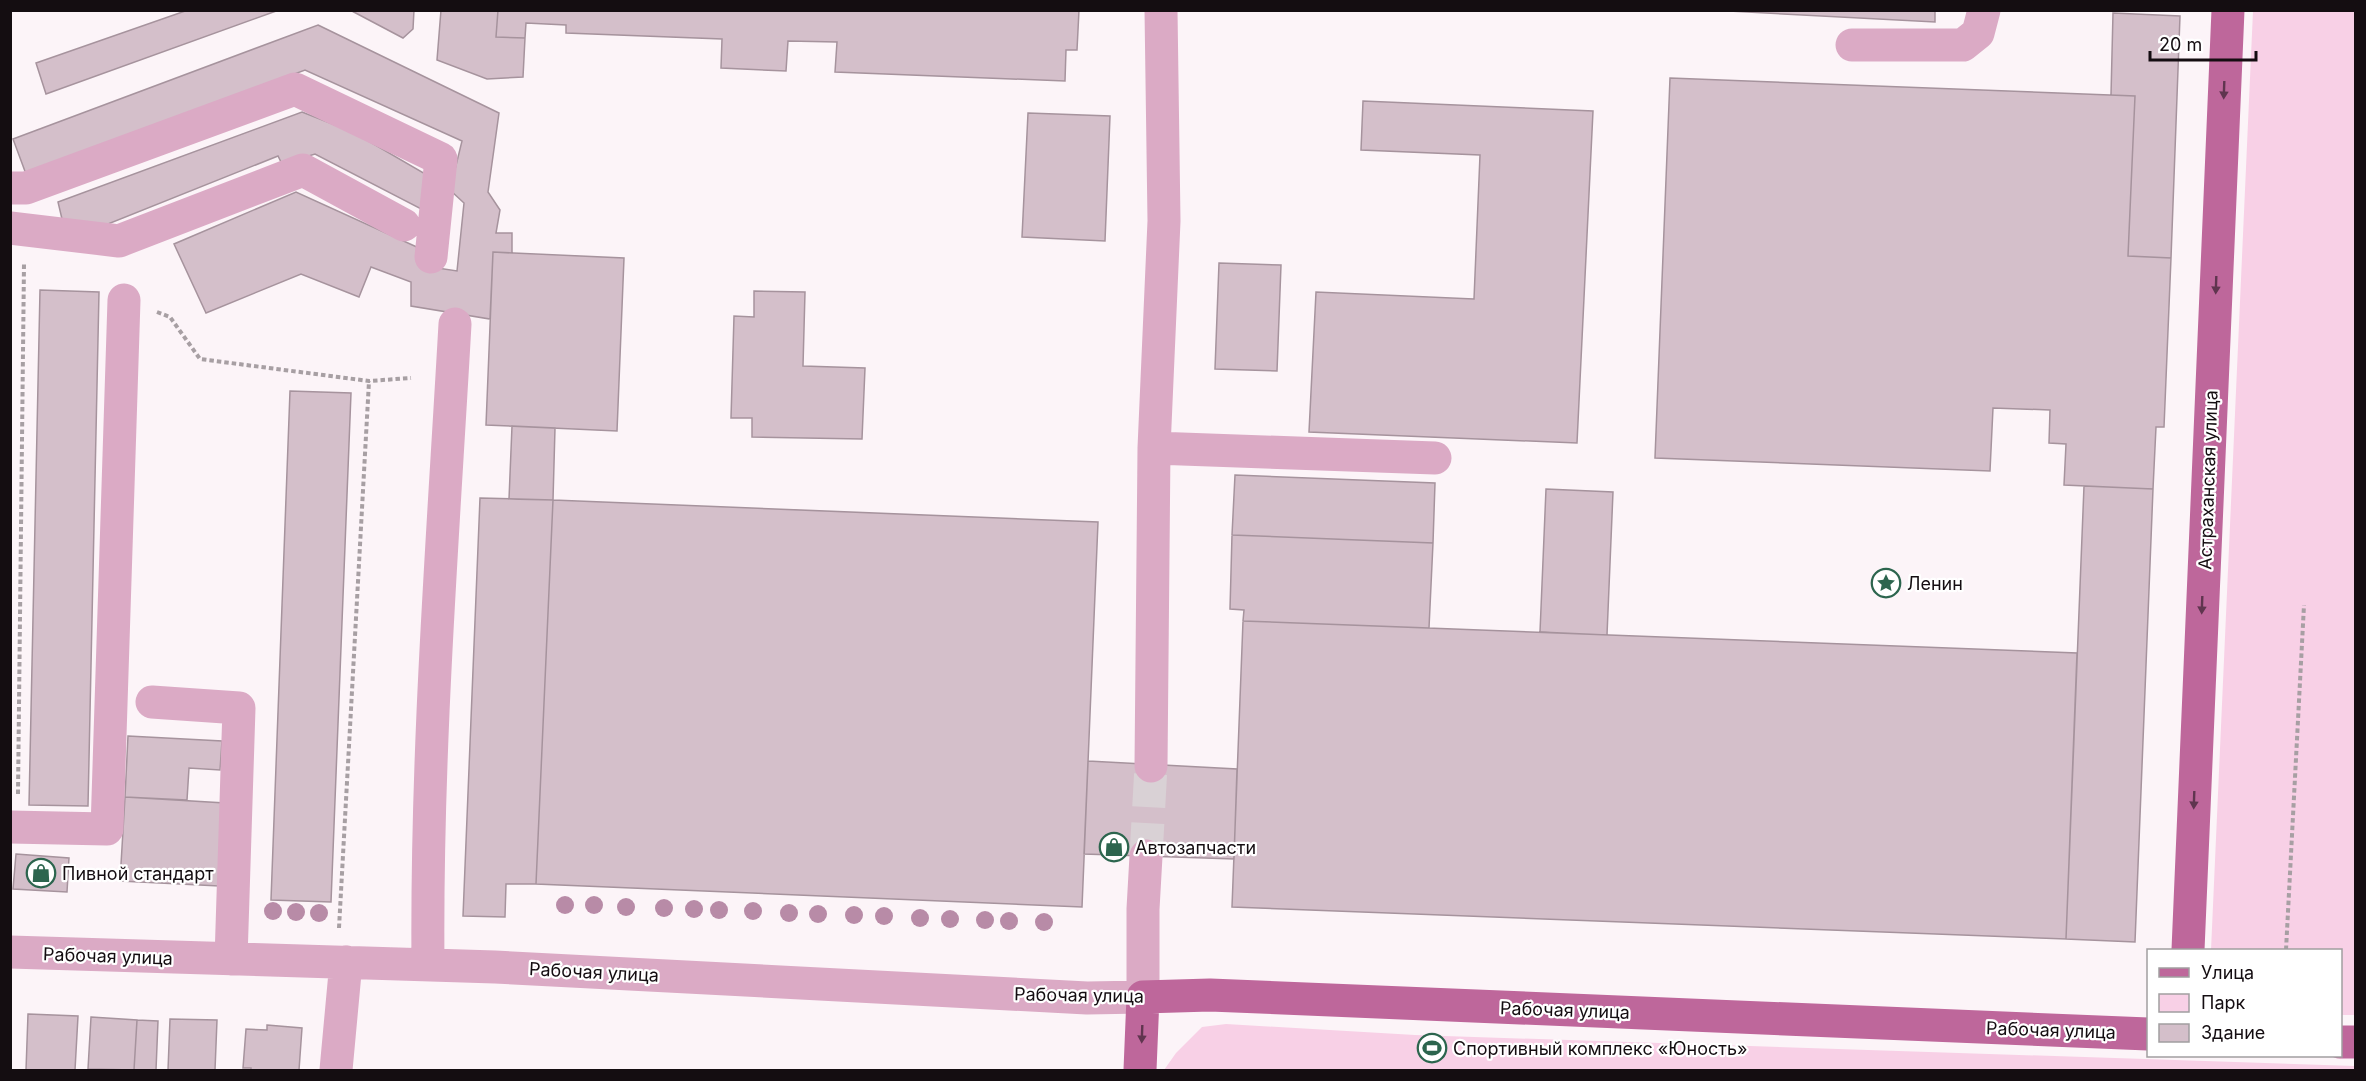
<svg xmlns="http://www.w3.org/2000/svg" width="2366" height="1081" font-family="Inter,sans-serif">
  <style>
    .green { fill: #f8d0e6 }
    .building { fill: #d4bfca; stroke: #a6939d; stroke-width: 1.5 }
    .lines { fill: none; stroke-linecap: round; stroke-linejoin: round }
    .minor-tunnel { stroke: #d9d1d5; stroke-width: 33; stroke-dasharray: 33 16; stroke-linecap: butt }
    .path { stroke: #a79fa3; stroke-width: 4; stroke-dasharray: 4.5 3; stroke-linecap: butt }
    .minor { stroke: #dbaac5; stroke-width: 33 }
    .major { stroke: #be679b; stroke-width: 33 }
    .tree { fill: #b88ba7 }
    .oneway { fill: #60354f }
    .labels { text-anchor: middle; dominant-baseline: central; stroke-width: 4.5; stroke-linejoin: round; paint-order: stroke }
    .street-label { font-size: 18px; fill: #140d11; stroke: #fff }
    .poi-label { font-size: 18px; fill: #140d11; stroke: #fff; text-anchor: start }
  </style>
  <rect width="100%" height="100%" fill="#fcf4f8"/>
  <path class="green" d="M2253,11h102v1004h-14l-1,-65h-129z
    M1226,1024l189,11 940,31 1,4h-1192l12,-17 26,-26z"/>
  <path class="building" d="M188,10h91l-233,84 -10,-31z
    M350,10h64l-1,19 -10,9z
    M441,10h57l-2,27 29,1 -2,39 -36,2 -50,-19z
    M498,10h581l-2,40h-11l-1,31 -230,-9 2,-30 -49,-1 -2,30 -65,-3 1,-29 -156,-6v-8l-40,-2 -1,15 -29,-1z
    M1710,10h225v12z
    M2113,13l67,3 -9,242 -43,-2 7,-160 -24,-1z
    M318,25l181,88 -11,79 12,18 -4,23h16v20l-19,-1 -3,67 -79,-13v-24l-40,-15 -12,30 -58,-23 -95,39 -32,-69 122,-52 123,56 -1,17 39,6 7,-68 -14,-13 12,-49 -157,-71 -279,104 -13,-35z
    M1670,78l465,18 -7,160 43,2 -7,169h-8l-3,62 -89,-4 2,-41 -17,-1 1,-33 -57,-2 -3,63 -335,-13z
    M1363,101l230,10 -16,332 -268,-11 7,-140 158,7 6,-144 -119,-5z
    M302,112l51,20 81,47 -9,32 -110,-57 -33,10 -4,-8 -175,70 -41,-7 -4,-17z
    M1028,113l82,3 -5,125 -83,-4z
    M493,252l131,6 -7,173 -131,-6z
    M1219,263l62,2 -4,106 -62,-2z
    M40,290l59,2 -11,514 -59,-1z
    M754,291l51,1 -2,74 62,2 -3,71 -110,-2v-19h-21l3,-102 20,1z
    M290,391l61,2 -20,509 -60,-2z
    M512,426l43,2 -2,72 -44,-1z
    M1235,475l200,8 -2,60 -201,-8z
    M2084,486l69,3 -18,453 -69,-3z
    M1546,489l67,3 -6,143 -67,-3z
    M480,498l73,2 -17,384h-30l-1,33 -42,-1z
    M553,500l545,22 -16,385 -546,-23z
    M1232,535l201,8 -4,85 -186,-7 1,-11 -14,-1z
    M1243,621l834,32 -11,286 -834,-32z
    M128,736l94,5 -2,29 -31,-2 -2,32 -62,-3z
    M1088,761l149,8 -3,90 -150,-5z
    M125,797l100,6 -6,83 -99,-5z
    M16,854l53,4 -2,34 -54,-3z
    M28,1014l50,2 -3,54h-49z
    M91,1017l46,3 -3,50 -46,-1z
    M170,1019l47,1 -2,50h-47z
    M137,1020l21,1 -2,49h-22z
    M267,1025l35,3 -3,42h-48v-2h-8l3,-39 21,1z"/>
  <g class="lines">
    <path class="minor-tunnel" d="M1146,856l5,-90"/>
    <path class="path" d="M157,312l13,5 30,42 169,22 42,-3
      M18,794l6,-530
      M339,928l30,-547
      M2286,950l18,-345"/>
    <path class="minor" d="M1852,45h111l15,-12 6,-23
      M10,188h16l269,-99 146,70 -10,98
      M10,228l109,13 184,-71 101,55
      M1154,448l281,10
      M152,702l87,6 -8,251
      M1151,766l3,-318 10,-227 -3,-211
      M10,827l97,2 17,-529
      M10,952l485,15 592,31 56,-1v-88l3,-53
      M428,965c-2,-214 15,-428 27,-641
      M336,1070l10,-108"/>
    <path class="major" d="M2188,950l40,-940
      M2340,1042h16
      M1140,1070l3,-73 67,-2 938,39"/>
  </g>
  <g class="tree">
    <circle cx="565" cy="905" r="9"/>
    <circle cx="594" cy="905" r="9"/>
    <circle cx="626" cy="907" r="9"/>
    <circle cx="664" cy="908" r="9"/>
    <circle cx="694" cy="909" r="9"/>
    <circle cx="719" cy="910" r="9"/>
    <circle cx="273" cy="911" r="9"/>
    <circle cx="753" cy="911" r="9"/>
    <circle cx="296" cy="912" r="9"/>
    <circle cx="319" cy="913" r="9"/>
    <circle cx="789" cy="913" r="9"/>
    <circle cx="818" cy="914" r="9"/>
    <circle cx="854" cy="915" r="9"/>
    <circle cx="884" cy="916" r="9"/>
    <circle cx="920" cy="918" r="9"/>
    <circle cx="950" cy="919" r="9"/>
    <circle cx="985" cy="920" r="9"/>
    <circle cx="1009" cy="921" r="9"/>
    <circle cx="1044" cy="922" r="9"/>
  </g>
  <defs><path id="oneway-solid" d="M-6-.8H1V-3.2L6.5 0L1 3.2V.8H-6Z" transform="scale(1.5)"/></defs>
  <g class="oneway">
    <use href="#oneway-solid" transform="translate(2224 90) rotate(92)"/>
    <use href="#oneway-solid" transform="translate(2216 285) rotate(92)"/>
    <use href="#oneway-solid" transform="translate(2202 605) rotate(92)"/>
    <use href="#oneway-solid" transform="translate(2194 800) rotate(92)"/>
    <use href="#oneway-solid" transform="translate(1142 1034) rotate(92)"/>
  </g>
  <defs>
    <g id="sight-ring" transform="scale(1.5)"><circle r="9.5" fill="#fff" stroke="#2c654e" stroke-width="1.5"/><path d="M0-6L1.8-2.2L6-1.7L2.9 1.2L3.7 5.4L0 3.3L-3.7 5.4L-2.9 1.2L-6-1.7L-1.8-2.2Z" fill="#2c654e"/></g>
    <g id="shop-ring" transform="scale(1.5)"><circle r="9.5" fill="#fff" stroke="#2c654e" stroke-width="1.5"/><path d="M-5-2.5h2.3a2.7 3.5 0 0 1 5.4 0H5L5.5 6h-11ZM-1.5-2.5h3a1.5 2.3 0 0 0-3 0Z" fill="#2c654e"/></g>
    <g id="stadium-ring" transform="scale(1.5)"><circle r="9.5" fill="#fff" stroke="#2c654e" stroke-width="1.5"/><path d="M0-5a6.5 5 0 1 0 0 10a6.5 5 0 1 0 0-10ZM-3.5-1.8h7v3.6h-7Z" fill="#2c654e"/></g>
  </defs>
  <g fill-rule="evenodd">
    <use href="#sight-ring" x="1886" y="583"/>
    <use href="#shop-ring" x="1114" y="847"/>
    <use href="#shop-ring" x="41" y="873"/>
    <use href="#stadium-ring" x="1432" y="1048"/>
  </g>
  <g class="labels">
    <g class="street-label">
      <text transform="translate(2208 480) rotate(-88)">Астраханская улица</text>
      <text transform="translate(108 956) rotate(2)">Рабочая улица</text>
      <text transform="translate(594 972) rotate(3)">Рабочая улица</text>
      <text transform="translate(1079 995) rotate(1)">Рабочая улица</text>
      <text transform="translate(1565 1010) rotate(2)">Рабочая улица</text>
      <text transform="translate(2051 1030) rotate(2)">Рабочая улица</text>
    </g>
    <g class="poi-label">
      <text x="1907" y="583">Ленин</text>
      <text x="1135" y="847">Автозапчасти</text>
      <text x="62" y="873">Пивной стандарт</text>
      <text x="1453" y="1048">Спортивный комплекс «Юность»</text>
    </g>
  </g>
  <rect width="2366" height="1081" fill="none" stroke="#140d11" stroke-width="24"/>
  <rect x="2147" y="949" width="195" height="108" fill="#ffffff" stroke="#a19ea0" stroke-width="1.5"/>
  <rect x="2159" y="968" width="30" height="9" fill="#be679b" stroke="#a19ea0" stroke-width="1.5"/>
  <text x="2201" y="979" font-size="18" fill="#140d11">Улица</text>
  <rect x="2159" y="994" width="30" height="18" fill="#f8d0e6" stroke="#a19ea0" stroke-width="1.5"/>
  <text x="2201" y="1009" font-size="18" fill="#140d11">Парк</text>
  <rect x="2159" y="1024" width="30" height="18" fill="#d4bfca" stroke="#a19ea0" stroke-width="1.5"/>
  <text x="2201" y="1039" font-size="18" fill="#140d11">Здание</text>
  <path d="M2150 51v9h106v-9" fill="none" stroke="#140d11" stroke-width="3"/>
  <text x="2159" y="51" font-size="18" fill="#140d11" stroke="#ffffff" stroke-width="4.5" paint-order="stroke">20 m</text>
</svg>
